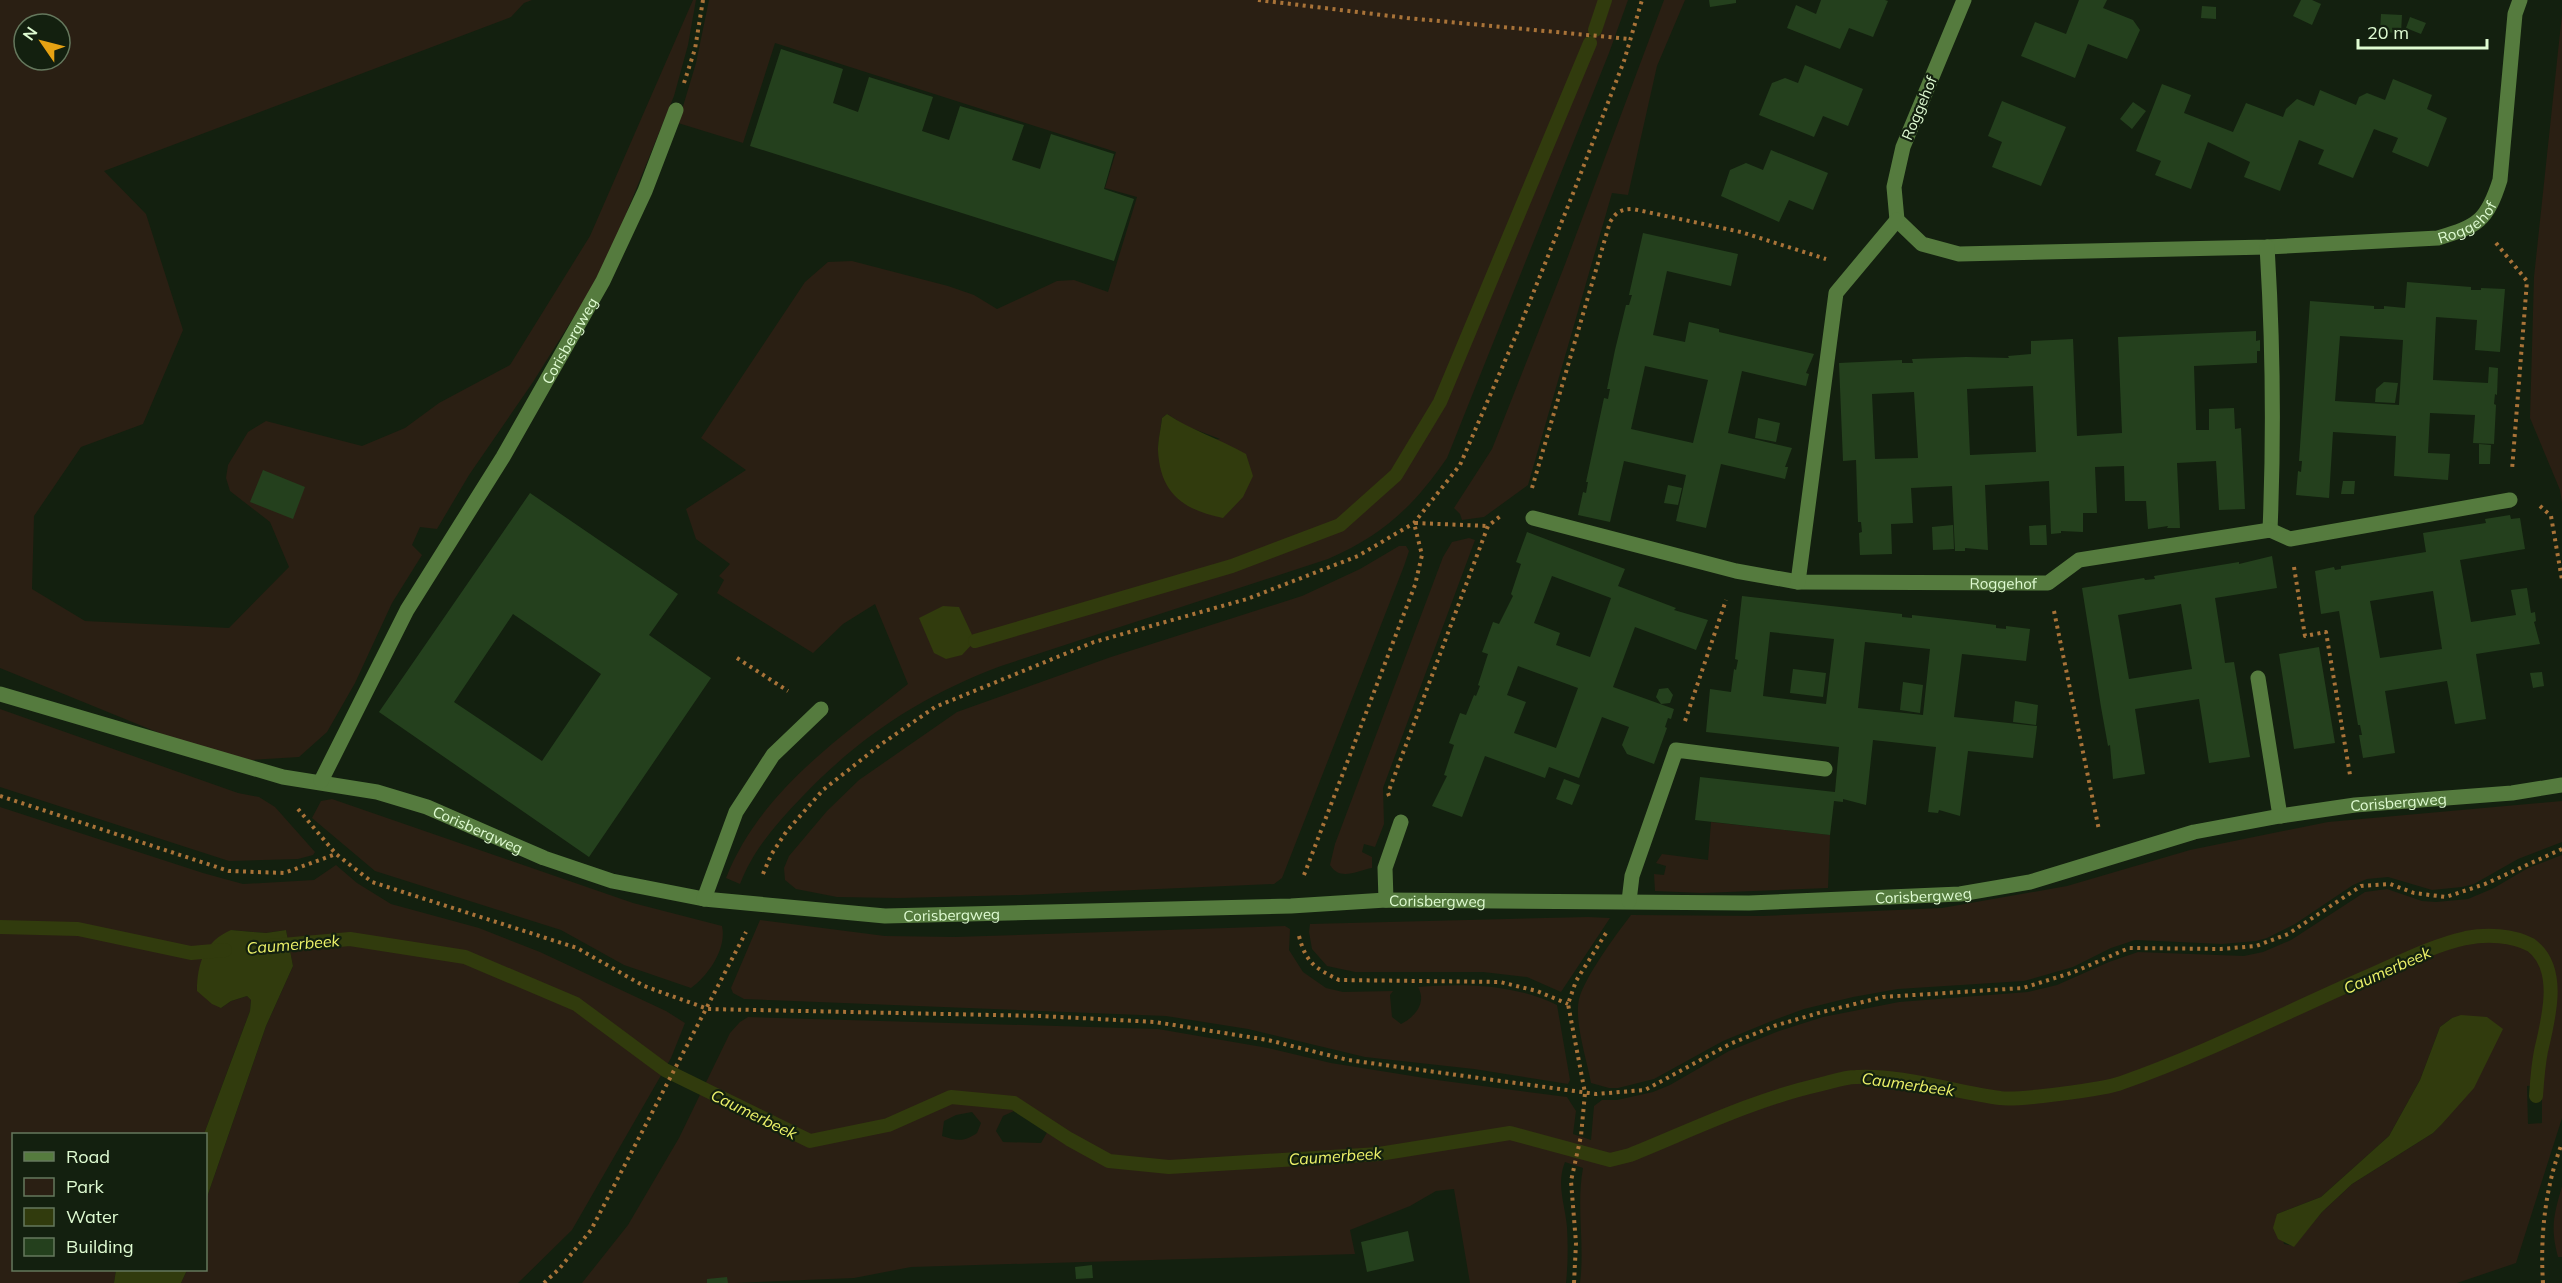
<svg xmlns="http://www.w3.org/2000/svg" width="2562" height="1283" font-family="Mulish,sans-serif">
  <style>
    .green { fill: #2a1f13; fill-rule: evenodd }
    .water { fill: #313b0d }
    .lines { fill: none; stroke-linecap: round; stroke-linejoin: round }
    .stream { stroke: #313b0d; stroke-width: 14 }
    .building { fill: #24401d; fill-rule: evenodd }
    .path { stroke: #a97338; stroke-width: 4; stroke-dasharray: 3 4.5; stroke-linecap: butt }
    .minor { stroke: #557b3e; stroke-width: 15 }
    .labels { text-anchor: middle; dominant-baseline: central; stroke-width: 4.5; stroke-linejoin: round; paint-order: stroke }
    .street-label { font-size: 15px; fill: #dffbd2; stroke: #13200f }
    .water-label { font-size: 16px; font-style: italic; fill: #edf269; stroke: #13200f }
  </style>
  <rect width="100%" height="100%" fill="#13200f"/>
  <path class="green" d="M0,0h532l-8,3 -13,14 -407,154 42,43 37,116 -40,94 -62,23 -47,69 -2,73 53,32 144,7 60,-61 -19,-45 -40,-31 -4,-13 2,-13 20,-33 18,-11 96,25 43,-18 34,-25 71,-38 80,-129 103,-236h3l-8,45 -14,51 -57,140 -27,55 -57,91 -64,93 -32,54 -17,-2 -8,18 10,10 -30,48 -37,80 -28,49 -28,25 -48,3 -77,-21 -174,-71zM24,24h36v36h-36z
    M709,0h919l-19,53 -162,405c-34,49 -64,77 -119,101l-327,107c-80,30 -142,71 -200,132 -25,26 -48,52 -61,86l-14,-6c34,-86 112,-139 182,-194l-33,-80 -32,20 -30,29 -96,-60 7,-13 -5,-4 11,-12 -34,-25 -10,-30 60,-39 -45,-32 104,-156 23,-20 24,-1 96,25 26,9 23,14 60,-28 17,-1 34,12 29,-95 -32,-9 11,-36 -341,-109 -32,100 -65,-20 18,-60zM1167,414l19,12 34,13 -62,8 4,-29z
    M1664,0h21l-28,66 -29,129 -16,-2 -84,292 -44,32 -22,3 -2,-6 -6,-6 38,-59 72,-182z
    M2562,14v489l-2,-13 -30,-72 4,-141z
    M1469,538l6,2 -92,248 1,36 -9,23 -11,-3 -2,8 10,5v11c-14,2 -32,14 -42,-3l5,-21 108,-287 9,-15z
    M1399,546h7l3,5 -5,15 -122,312 -8,6 -253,11 -123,3 -61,-1 -41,-8 -11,-9 -1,-12 5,-12 38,-45 32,-31 98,-68 154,-55 191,-61 58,-27z
    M0,709l238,84 21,4 16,10 40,45 -2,3 -15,4 -69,2 -229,-74z
    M332,799l301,104 89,23c5,22 -13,49 -31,62l-67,-23 -63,-35 -186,-59 -63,-53 9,-17z
    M2562,801v41l-44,17 -44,25 -12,3 -30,3 -44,-13 -21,2 -14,6 -58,39 -28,14 -11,3 -34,3 -87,-4 -24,8 -38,19 -49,14 -126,8 -45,8 -49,12 -30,11 -51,21 -69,38 -36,9h-9l-18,-5c-4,-23 -17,-61 -12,-84 7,-24 36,-63 52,-84l131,1 180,-8 125,-22 123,-36 138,-28z
    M0,807l203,66 40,11 71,-4 22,-15 21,18 34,21 88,24 61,24 126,59 19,12 -14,35 -99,172 -54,53h-337l6,-13h19v-70l60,-174 27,-60 -7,-36 -20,3 -35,-3 -10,78 10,-7 16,-5 4,4 -1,11 -46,123h-190v136h102l-2,13h-114z
    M1711,822l119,13 -2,53 -126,5 -47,-2 -1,-17 10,1 2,-9 -10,-3 6,-9 46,6z
    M2562,855v263l-46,145 -59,20h-877c5,-38 -4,-77 3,-115l-18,-6c-9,22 0,42 2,65 1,19 1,37 -1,56h-96l-16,-94 -18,2 -26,15 -60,24 5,24 -444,13 -57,11 -119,5h-153l46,-58 51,-87 51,-105 10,-11 8,-5 410,12 110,19 63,15 106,17 130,17 9,14 -3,23 18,6 3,-34 8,-6h15l36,-8 17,-7 59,-34 50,-20 44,-14 76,-15 129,-10 29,-7 52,-23 29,-10 106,4 19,-4 28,-12 74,-48 22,-3 35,12 14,1 32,-3 26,-11 34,-20zM2452,1018l-11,107 -8,8 -81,51 -30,28 -28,34 -10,-2 -7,-30 44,-17 68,-61 31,-56 20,-53zM2542,1085v38l-14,1 -1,-38zM1014,1111l18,3 13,6 4,9 -8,14 -38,-1 -7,-11 7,-15zM972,1112l9,11 -4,10c-13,9 -20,8 -35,3l2,-15 12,-6z
    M1588,917l22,1 -49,74 -34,-15 -44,-5h-128l-28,-6 -15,-17 -3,-17 1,-8z
    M760,920l125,16 70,1 330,-11 5,3 -1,21 14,22 23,16 17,4 50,-1 -3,4 2,22 9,7c14,-7 26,-21 17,-37 47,-4 96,-3 139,18l13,75 -2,4 -94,-15 -109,-12 -117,-28 -82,-13 -422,-17 -11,-6 -2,-5z
    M2562,1186v71h-4c-8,-30 -4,-42 4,-71z"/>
  <path class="water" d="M1167,414c24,16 53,25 79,40l7,22 -10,21 -20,21c-39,-8 -63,-24 -65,-68 0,-10 3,-22 4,-32z
    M943,606l16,1 16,34 -13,14 -16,4 -12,-6 -15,-35z
    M231,930l35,3 20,-3 7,36 -27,60 -60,174 -2,-66 46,-123 1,-11 -4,-4 -16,5 -10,7 -9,-4 -15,-13c0,-28 8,-50 34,-61z
    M2461,1015l26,2 16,12 -29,59 -33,37 -8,8 -81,51 -30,28 -28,35 -16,-8 -5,-11 4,-14 44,-17 68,-61 31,-56 20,-53 12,-9z
    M116,1270h71l-6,13h-67z"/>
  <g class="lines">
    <path class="stream" d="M1595,30l10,-30
      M975,641l257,-75 108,-41 56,-50 44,-73 150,-359
      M0,927l78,2 113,24 34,-3
      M271,946l79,-7 115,18 111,47 89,66 145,71 78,-16 63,-28 63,6 55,36 40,22 60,6 210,-13 131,-21 100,27 20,-5c62,-25 123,-55 188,-70 13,-3 26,-8 38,-8 43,-3 100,15 144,21 15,3 106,-9 121,-15 83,-29 161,-69 241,-104 33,-14 68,-33 104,-41 21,-4 46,-3 65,7 31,23 18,72 10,106 -3,15 -4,30 -5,45"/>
  </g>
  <path class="building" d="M1709,0h27v3l-26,4z
    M1821,0h64l3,1 -15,36 -24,-9 -9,21 -53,-21 9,-23 20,9z
    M2079,0h28l-4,8 30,12 7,10 -13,29 -39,-15 -13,34 -54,-22 14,-34 31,12z
    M2301,0h11l9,4 -9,21 -19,-9z
    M2202,6l14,1v12l-15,-1z
    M2381,14l21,1 -1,18 -21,-1z
    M2410,17l16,6 -5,11 -15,-6z
    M781,49l62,20 -10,34 25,9 11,-35 64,20 -11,34 27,9 11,-34 64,19 -12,35 28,9 11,-35 63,20 -10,35 30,10 -20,62 -364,-115z
    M1805,65l58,24 -15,37 -25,-10 -9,21 -55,-22 13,-32 13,-5 13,5z
    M2393,79l39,16 -5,14 20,9 -19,49 -36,-15 6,-14 -24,-9 -21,49 -35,-14 6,-14 -25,-10 -19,51 -36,-14 6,-15 -42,-20 -17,47 -36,-14 6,-14 -25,-10 26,-67 29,11 -7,18 49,19 13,-29 37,14 3,-8 11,-10 17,7 6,-16 36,15 3,-8 8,-4 18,7z
    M2002,101l64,26 -25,59 -49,-19 10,-25 -14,-6z
    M2133,102l13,9 -14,18 -12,-10z
    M1771,150l57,23 -15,37 -24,-10 -10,22 -58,-26 9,-26 16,-7 17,7z
    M1643,233l95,21 -7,32 -64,-15 -14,64 32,7 4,-20 30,7v3l95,22 -8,19 3,1 -3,12 -64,-15 -14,62 64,15 -7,19h3l-3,12 -64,-15 -15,64 -30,-7 10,-46 -62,-14 -14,61 -32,-7 5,-23 3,1 2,-11h-2l18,-84 4,1 2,-10h-3l8,-39 11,-45h3l3,-10h-3zM1645,366l63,14 -15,63 -62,-14z
    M2407,282l64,5v3h10v-2l24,1 -5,63 -25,-2 2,-30 -41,-3 -3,63 55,3 1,-16 9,1 -1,27 -2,-1 -1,10 2,1 -2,39 -21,-1 2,-28 -45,-2 -2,40 22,1 -2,26 -54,-4 2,-40 -63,-4 -4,66 -33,-3 2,-24 3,1 1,-11h-3l11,-160 64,5v3h10v-3l21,2zM2340,336l63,4 -4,65 -64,-4z
    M2256,331v10l4,-1v11h-3v12l-63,3 2,64h13v-21l25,-1 1,21 6,-1 4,81 -26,1 -3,-49 -39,2 3,65h-13l1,-2 -20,3 -2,-28h-21l-1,-35 -29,1 2,46h-14v19l-22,-1v2l-10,1 -2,-53 -64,4 3,65 -23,-2v3h-10l-3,-65 -41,2 2,35 -22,1 1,30 -32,1 -1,-22 3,-1 -1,-10h-3l-2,-62 -13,1 -4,-98 63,-3v3h11l-1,-4 54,-2 43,1 -1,-2 23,-2v-13l42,-2 4,97 45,-3 -4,-96zM2033,386l3,66 -66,3 -3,-66zM1914,392l4,66 -43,1 -3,-65z
    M2384,382l14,1 -3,20 -20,-1 1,-13z
    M1758,418l22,5 -4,19 -21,-4z
    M2479,444l12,1 -1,19h-11z
    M263,470l42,17 -12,32 -43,-17z
    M2343,481h12l-1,13h-13z
    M1668,485l14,3 -4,17 -14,-2z
    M530,493l148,101 -29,41 62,43 -122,179 -210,-145zM513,614l88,60 -59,87 -88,-59z
    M2510,515l1,4 9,-1 5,31 -65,11 11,62 45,-7 -5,-25 16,-2 4,25 4,-1 1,9 -2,1 6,22 -64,10 10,65 -31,5 -8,-43 -62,10 10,62 -32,5 -4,-23h3l-2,-10h-2l-19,-114 -18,3 -6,-43 19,-4 1,3 6,-1v-3l85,-14 -3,-19 63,-10 -1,-4zM2433,591l9,58 -62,9 -10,-57z
    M1953,525l1,24 -21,1 -1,-23z
    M2046,525l1,20h-17l-1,-19z
    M1527,532l98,37 -7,17 58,22 -2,2 34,10 -12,30 -61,-23 -22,60 61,22 -3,10 -3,-1 -3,9 2,1 -13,36 -27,-10 -5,-9 7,-18 -27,-10 -23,61 -30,-11 -4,11 -60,-22 -23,61 -30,-11 15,-30 -3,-1 10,-30 -5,-2 11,-30 6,2 8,-20 2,1 4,-10 -2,-1 10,-31 -6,-2 11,-30 6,2 14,-28 -2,-2 10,-30 -5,-2zM1552,576l59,22 -21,59 -34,-12 4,-12 -26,-10zM1518,666l60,22 -22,60 -42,-15 12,-31 -19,-7z
    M2272,556l5,32 -62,10 10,65 9,-1 16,95 -41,6 -10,-64 -64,10 10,65 -32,5 -3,-34 -2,1 -7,-39 -19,-119 62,-10 1,2 10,-1 -1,-3 85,-14v2zM2181,604l11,65 -63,10 -11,-64z
    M1742,596l160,18v3l10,1v-3l53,6 31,4v3l10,1v-3l24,3 -4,32 -64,-7 -8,63 83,9 -4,32 -65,-7 -8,65 -21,-6 -1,3 -10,-1 8,-65 -63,-7 -7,65 -23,-6v3l-9,-1 -4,34 -135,-15 5,-43 135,15 4,-45 -133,-15 4,-43 21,3 3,-23 2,1 2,-10 -3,-1zM1770,632l64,7 -8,65 -63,-8zM1865,642l65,7 -7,66 -65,-7z
    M2319,647l16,96 -41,6 -15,-95z
    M1793,669l33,4 -3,24 -33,-4z
    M2542,672l2,14 -11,2 -3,-15z
    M1903,682l20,3 -3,28 -20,-3z
    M1668,688l5,7 -3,8 -9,1 -5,-7 3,-8z
    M2015,701l23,4 -2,20 -23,-3z
    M1564,779l16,6 -8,20 -16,-6z
    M1408,1231l6,30 -47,11 -6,-30z
    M1092,1265l1,13 -17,1 -1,-12z
    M727,1277l1,6h-21v-4z"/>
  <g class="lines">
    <path class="path" d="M1258,0l149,18 223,21
      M684,83l11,-34 8,-49
      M2496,243l31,38 -15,189
      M1532,488l78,-266c6,-10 11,-13 23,-13l108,23 85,27
      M2540,506l11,10 11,64
      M1415,523l73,3
      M2294,567l11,69 21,-4 24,143
      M2054,611l45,219
      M737,658l51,33
      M1685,721l41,-121
      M0,796l229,75 55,2 52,-19
      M1389,796l-1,-3 100,-267 15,-12
      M298,809l38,45 36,28 205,66 67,38 64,23 333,7 114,6 113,18 80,20 248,34 49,-4 85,-46 44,-18 48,-14 61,-15 140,-9 51,-16 55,-24 92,1 35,-3 32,-12 73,-48 29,-2 24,9 32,4 39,-13 77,-35
      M763,874l8,-19 15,-23 37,-42 57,-45 55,-38 159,-65 153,-43 111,-43 56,-33 46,-58 60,-139 54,-135 50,-130 18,-61
      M1304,875l111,-290 7,-30 -8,-32
      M1299,936c7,27 16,32 40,44l161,2 37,9 31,13
      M544,1283l15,-14 32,-39 155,-298
      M1574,1283l2,-40 -5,-62 10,-45 4,-43 -17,-89 8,-23 30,-48
      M2543,1283c-3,-47 2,-95 19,-140"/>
    <g class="minor">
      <path id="s1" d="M1964,0l-61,147 -9,40 3,33 25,24 37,10 308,-7 171,-9c40,-12 49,-17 62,-58l15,-166 5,-14"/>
      <path d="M2267,247c6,95 7,188 3,283"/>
      <path id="s2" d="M1533,518l203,53 62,11 250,1 31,-23 191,-30 20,9 220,-39"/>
      <path d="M1798,582l38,-289 61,-73"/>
      <path d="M2258,678l22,138"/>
      <path id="s3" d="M0,694l283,83 94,15 50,15 117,51 68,23 92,18 181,17 406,-10 95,-6 363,3 211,-9 70,-12 164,-50 86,-16 75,-11 157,-12 50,-8"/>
      <path id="s4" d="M321,781l86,-171 96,-153 100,-176 42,-90 31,-81"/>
      <path d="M704,899l32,-87 37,-57 48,-46"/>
      <path d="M1386,900l-1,-32 16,-46"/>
      <path d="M1629,901l3,-25 44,-126 149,19"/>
    </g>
  </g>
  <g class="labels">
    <g class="street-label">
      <text transform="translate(1919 108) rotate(-67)">Roggehof</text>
      <text stroke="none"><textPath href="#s1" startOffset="819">Roggehof</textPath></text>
      <text stroke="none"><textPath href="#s4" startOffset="506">Corisbergweg</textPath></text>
      <text stroke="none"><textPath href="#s2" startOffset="478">Roggehof</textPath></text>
      <text stroke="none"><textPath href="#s3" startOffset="2442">Corisbergweg</textPath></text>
      <text stroke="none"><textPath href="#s3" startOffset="498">Corisbergweg</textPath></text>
      <text stroke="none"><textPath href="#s3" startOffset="1956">Corisbergweg</textPath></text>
      <text stroke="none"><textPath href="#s3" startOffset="1470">Corisbergweg</textPath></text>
      <text stroke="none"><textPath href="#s3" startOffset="984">Corisbergweg</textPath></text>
    </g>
    <g class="water-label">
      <text transform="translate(293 944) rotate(-5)">Caumerbeek</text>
      <text transform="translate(2387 970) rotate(-24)">Caumerbeek</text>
      <text transform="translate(1908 1084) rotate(8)">Caumerbeek</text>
      <text transform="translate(754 1114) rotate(26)">Caumerbeek</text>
      <text transform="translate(1335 1156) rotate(-4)">Caumerbeek</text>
    </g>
  </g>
  <rect x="12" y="1133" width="195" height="138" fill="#13200f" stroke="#65785d" stroke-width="1.5"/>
  <rect x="24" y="1152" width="30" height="9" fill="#557b3e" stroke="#65785d" stroke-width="1.5"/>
  <text x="66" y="1163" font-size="18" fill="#dffbd2">Road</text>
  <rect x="24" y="1178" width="30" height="18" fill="#2a1f13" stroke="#65785d" stroke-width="1.5"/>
  <text x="66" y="1193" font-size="18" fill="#dffbd2">Park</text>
  <rect x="24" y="1208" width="30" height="18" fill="#313b0d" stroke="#65785d" stroke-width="1.5"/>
  <text x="66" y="1223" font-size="18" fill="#dffbd2">Water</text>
  <rect x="24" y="1238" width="30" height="18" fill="#24401d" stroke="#65785d" stroke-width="1.5"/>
  <text x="66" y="1253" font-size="18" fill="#dffbd2">Building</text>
  <g transform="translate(42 42) rotate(305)"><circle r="28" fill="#13200f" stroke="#65785d" stroke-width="1.5"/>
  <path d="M0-4.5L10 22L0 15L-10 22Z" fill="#e6a213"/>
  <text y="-9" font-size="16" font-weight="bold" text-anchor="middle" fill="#dffbd2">N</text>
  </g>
  <path d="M2358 39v9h129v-9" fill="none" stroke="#dffbd2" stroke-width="3"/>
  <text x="2367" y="39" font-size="18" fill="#dffbd2" stroke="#13200f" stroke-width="4.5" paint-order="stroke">20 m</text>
</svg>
